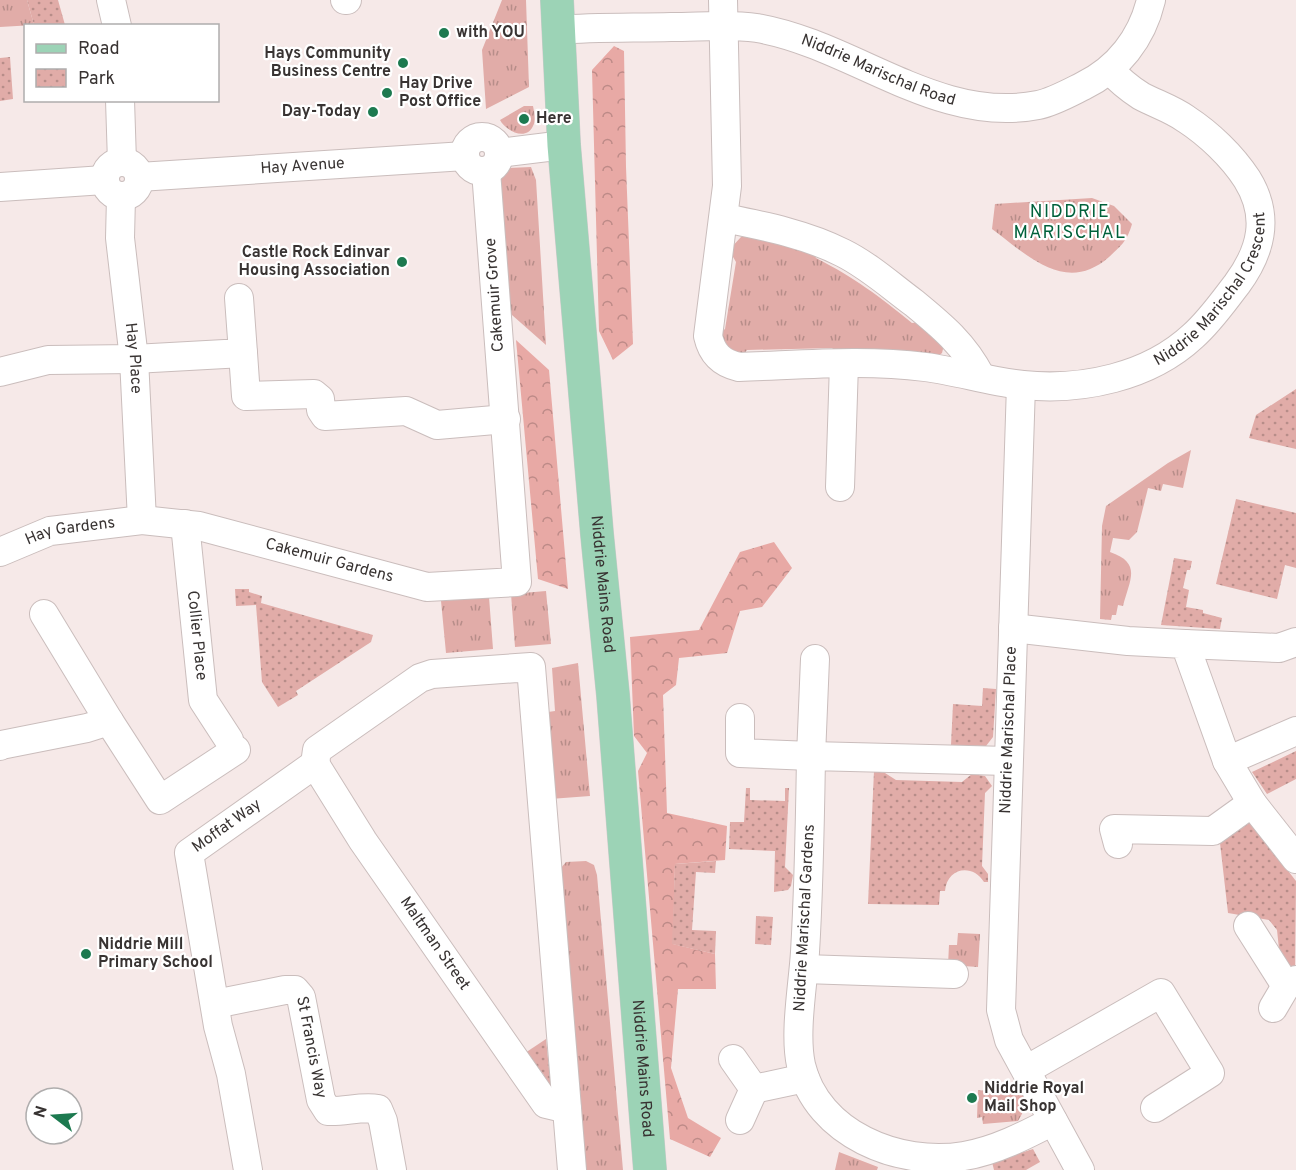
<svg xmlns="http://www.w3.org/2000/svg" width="1296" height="1170" font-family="Overpass,sans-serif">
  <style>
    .grass { fill: url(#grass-tufts) }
    .forest { fill: url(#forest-crowns) }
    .park { fill: url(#park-dots) }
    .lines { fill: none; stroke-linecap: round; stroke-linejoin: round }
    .minor-casing { stroke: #cabdbc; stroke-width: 30 }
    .major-casing { stroke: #cbcaca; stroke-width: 34 }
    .minor { stroke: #fff; stroke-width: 28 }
    .major { stroke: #9cd3b6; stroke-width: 33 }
    .poi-dot { fill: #1d7a50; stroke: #fff; stroke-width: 2 }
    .labels { text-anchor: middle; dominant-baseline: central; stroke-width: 4.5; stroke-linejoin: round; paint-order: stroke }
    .poi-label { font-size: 16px; font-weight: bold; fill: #383332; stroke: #fff; text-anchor: start }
    .street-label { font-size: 16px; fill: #383332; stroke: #fff }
    .neighbourhood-label { font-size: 18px; letter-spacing: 1.5px; fill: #00613b; stroke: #fff }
  </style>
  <defs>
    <pattern id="grass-tufts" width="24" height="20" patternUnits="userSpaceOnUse" patternTransform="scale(1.5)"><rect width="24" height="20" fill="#e1aca8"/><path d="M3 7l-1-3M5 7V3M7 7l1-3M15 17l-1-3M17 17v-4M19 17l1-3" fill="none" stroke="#b78d89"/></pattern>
    <pattern id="forest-crowns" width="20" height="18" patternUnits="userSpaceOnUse" patternTransform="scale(1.5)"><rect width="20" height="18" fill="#e8a9a5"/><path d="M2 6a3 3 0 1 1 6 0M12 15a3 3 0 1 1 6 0" fill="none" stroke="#bd8a87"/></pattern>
    <pattern id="park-dots" width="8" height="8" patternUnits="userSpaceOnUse" patternTransform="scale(1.5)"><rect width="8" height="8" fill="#e1aca8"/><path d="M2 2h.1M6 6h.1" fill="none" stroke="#b78d89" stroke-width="1.8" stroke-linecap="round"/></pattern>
  </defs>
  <rect width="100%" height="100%" fill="#f6e9e8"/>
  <path class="grass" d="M0,0h27l7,25 -34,2z
    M502,0h24l3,87 -43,22 -4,-59z
    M524,106h9c1,5 3,15 0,20 -7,16 -28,4 -33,-6z
    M531,167l5,13 10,165 -43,-38 -7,-122 5,-10 7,-7z
    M1092,198l22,8 18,18c-5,17 -10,21 -23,33 -43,38 -82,-2 -117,-28l3,-25z
    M752,234l60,14 4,10c39,20 63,38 96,65l9,-1 23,23 -2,8 -6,5 -96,-3 -8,-7 -85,2 -7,9 -23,-24 8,-6 11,-67 -7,-12 12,-13z
    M1191,450l-8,38 -20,-4 -2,7 -13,-3 -11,44 -8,8 -16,-2 -3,14c32,11 20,27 13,54l-5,-1 -2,10h-4l-1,5 -11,-1 2,-93 4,-20 62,-43z
    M546,591l5,53 -36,3 -4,-53z
    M489,597l4,52 -47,4 -5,-52z
    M578,663l12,133 -40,3 -9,-86 14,-2 -3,-43z
    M586,861l8,4 3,10 26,295h-43l-20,-301 6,-7z
    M958,933l22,1 -2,33 -30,-2 1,-20h8z
    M978,1090l45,5c5,10 0,17 -5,26l-35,3 -1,-7 -5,1z
    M839,1152l39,15 -1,3h-42z"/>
  <path class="forest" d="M614,46l10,5 2,116 7,177 -20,16 -14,-29 -7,-261z
    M516,340l33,30 19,219 -30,-10z
    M774,542l18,26 -30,39 -22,4 -13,42 -48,5 -3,27 -13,10 4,118 60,13 -2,34 -50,4 -2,80 42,10 1,35h-38l-7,79 17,50 33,20 -11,19 -40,-18 -32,-368 9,-18 -13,-17 -4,-99 69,-7 41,-78z"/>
  <path class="park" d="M27,0h31l7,25h-31z
    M10,57l3,42 -13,2v-43z
    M1296,389v60l-47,-11 7,-23z
    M1236,499l60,14v55l-11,-3 -8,34 -61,-15z
    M1174,558l18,3 -2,9h-3l-4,18 6,2 -3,17 17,3v3l19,5 -2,11 -59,-4z
    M235,589h14v3l13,4 -1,7 112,32 -2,7 -75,49 2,4 -20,12 -16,-25 -6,-77 -20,1z
    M983,688l13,1 -3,48 -7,9 -35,-1 2,-41 29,2z
    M1296,751v28l-29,15 -15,-22z
    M874,771l11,2 11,7 66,2 10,-8 13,2 7,10 -7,7 -3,73 6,8v8h-4c-12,-19 -37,-14 -39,9h-5l-1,14 -71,-1z
    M746,788h4v12l35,1v-13h4l-4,79 8,8 -2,11 -3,4 -14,2 1,-41 -46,-2 1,-27h14z
    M1250,822l46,59 -1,92 -16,-24 -2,-19 -8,-10 -41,-7 -8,-70z
    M716,861l-1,12 -19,-1 -4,58 24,1 -1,23 -43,-10 3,-80z
    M756,916l17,1 -2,28 -16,-1z
    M546,1039l5,49 -11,-8 4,-5 -12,-15 -10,-5z
    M1033,1149l7,13 -14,8h-32l-2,-8z"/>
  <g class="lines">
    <g class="minor-casing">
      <g id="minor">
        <path d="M111,0l6,26"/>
        <path d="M345,0h2"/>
        <path id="s1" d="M723,0l4,186 -19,150c4,18 13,27 31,31 62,-2 125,-8 186,0 33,4 65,15 98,18 59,6 126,-8 170,-49 17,-15 30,-34 44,-52 25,-34 33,-68 10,-105 -15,-23 -38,-45 -61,-60 -14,-10 -30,-15 -45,-23 -11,-7 -22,-16 -31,-26"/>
        <path id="s2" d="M558,30c37,-3 75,-2 113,-3 29,0 58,-3 86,1 95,16 181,97 281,77 15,-3 31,-12 45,-19 35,-17 59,-48 68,-86"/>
        <path d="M120,100l2,62"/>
        <circle cx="482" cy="154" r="17"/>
        <path d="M499,153l65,-8"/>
        <circle cx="122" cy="179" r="17"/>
        <path id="s3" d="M139,177l326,-21"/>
        <path d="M0,187l104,-7"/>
        <path id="s4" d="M121,197l-1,41 14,121 8,161"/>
        <path d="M724,218c40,8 82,16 119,35 26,13 48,33 71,50 28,23 50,41 67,74"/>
        <path d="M243,353l3,43 68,-2 6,5 1,11 4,6 81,-5 31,14 69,-6"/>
        <path d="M0,372l48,-12 86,-1 109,-6 -4,-55"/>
        <path d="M1021,385l-20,625 8,30 71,130"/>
        <path d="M840,487l4,-123"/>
        <path id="s5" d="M185,524l18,176 26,40"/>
        <path id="s6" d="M0,552l50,-21 92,-11 57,6 228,61 90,-5 -31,-411"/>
        <path d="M44,614l65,107 51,79 76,-50"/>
        <path d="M1013,628l115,13 57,3 42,117 25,42 44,56"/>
        <path d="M1185,644l94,4 17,-6"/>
        <path d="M740,718v35l71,3 4,-97"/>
        <path d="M0,746l1,-1 86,-17 22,-7"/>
        <path d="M1008,761l-197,-5c-1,66 -2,131 -6,196 -2,33 -11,81 -4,113 16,69 98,102 163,91 31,-5 62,-21 89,-35"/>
        <path d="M1227,761l69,-30"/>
        <path id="s7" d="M315,764l48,77 183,263 21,5"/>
        <path d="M1118,844l-4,-15 99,2 39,-28"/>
        <path d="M1248,926l38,60 10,-6"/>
        <path d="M804,969l150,5"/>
        <path id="s8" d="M215,1004l70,-14h10l6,7 20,103 7,11c17,1 33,-5 50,-2l5,12 9,49"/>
        <path d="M1273,1008l13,-22"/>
        <path d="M733,1059l21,30 51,-11"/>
        <path d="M1026,1070l135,-77 49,80 -55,35"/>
        <path d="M740,1120l14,-31"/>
        <path id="s9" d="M248,1170l-17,-96 -13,-48 -29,-173 126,-89 2,-14 103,-72 12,-4 99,-7 41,503"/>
      </g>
    </g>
    <g class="major-casing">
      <g id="major">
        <path id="s10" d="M557,0l7,145 33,389 16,161 37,475"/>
      </g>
    </g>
    <use href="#minor" class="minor"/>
    <use href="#major" class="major"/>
  </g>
  <g class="poi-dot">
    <circle cx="444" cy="33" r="6"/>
    <circle cx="403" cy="63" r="6"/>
    <circle cx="387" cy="93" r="6"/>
    <circle cx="373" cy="112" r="6"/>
    <circle cx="524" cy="119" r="6"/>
    <circle cx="402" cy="262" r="6"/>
    <circle cx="86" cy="954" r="6"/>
    <circle cx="972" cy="1098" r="6"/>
  </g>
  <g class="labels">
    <g class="poi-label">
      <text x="456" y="33">with YOU</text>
      <text x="391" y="54" text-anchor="end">Hays Community<tspan x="391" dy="18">Business Centre</tspan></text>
      <text x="399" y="84">Hay Drive<tspan x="399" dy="18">Post Office</tspan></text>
      <text x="361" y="112" text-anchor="end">Day-Today</text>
      <text x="536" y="119">Here</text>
      <text x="390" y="253" text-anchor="end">Castle Rock Edinvar<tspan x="390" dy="18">Housing Association</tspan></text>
      <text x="98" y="945">Niddrie Mill<tspan x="98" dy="18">Primary School</tspan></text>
      <text x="984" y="1089">Niddrie Royal<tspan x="984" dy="18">Mail Shop</tspan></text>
    </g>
    <g class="street-label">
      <text stroke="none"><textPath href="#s2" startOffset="328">Niddrie Marischal Road</textPath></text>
      <text stroke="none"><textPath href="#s3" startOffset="164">Hay Avenue</textPath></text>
      <text stroke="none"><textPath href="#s1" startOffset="902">Niddrie Marischal Crescent</textPath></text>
      <text transform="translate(495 295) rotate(-94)">Cakemuir Grove</text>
      <text stroke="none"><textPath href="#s4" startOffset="162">Hay Place</textPath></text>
      <text stroke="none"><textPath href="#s6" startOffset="74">Hay Gardens</textPath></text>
      <text stroke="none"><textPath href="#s6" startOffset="339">Cakemuir Gardens</textPath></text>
      <text stroke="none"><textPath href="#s10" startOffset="586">Niddrie Mains Road</textPath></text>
      <text stroke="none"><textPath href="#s5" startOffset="112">Collier Place</textPath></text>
      <text transform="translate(1009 730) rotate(-88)">Niddrie Marischal Place</text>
      <text stroke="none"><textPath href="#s9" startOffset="369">Moffat Way</textPath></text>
      <text transform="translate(805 918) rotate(-87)">Niddrie Marischal Gardens</text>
      <text stroke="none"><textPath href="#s7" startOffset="216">Maltman Street</textPath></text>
      <text stroke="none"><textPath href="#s8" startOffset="142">St Francis Way</textPath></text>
      <text stroke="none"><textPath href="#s10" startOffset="1072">Niddrie Mains Road</textPath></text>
    </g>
    <g class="neighbourhood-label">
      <text x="1070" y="212">NIDDRIE<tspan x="1070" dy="21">MARISCHAL</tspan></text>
    </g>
  </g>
  <rect x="24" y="24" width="195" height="78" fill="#ffffff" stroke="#afadad" stroke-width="1.5"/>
  <rect x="36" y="44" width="30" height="9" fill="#9cd3b6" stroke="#afadad" stroke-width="1.5"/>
  <text x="78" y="54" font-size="18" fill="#383332">Road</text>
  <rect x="36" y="69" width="30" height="18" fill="url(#park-dots)" stroke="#afadad" stroke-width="1.5"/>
  <text x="78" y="84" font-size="18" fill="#383332">Park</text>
  <g transform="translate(54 1116) rotate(287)"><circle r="28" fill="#ffffff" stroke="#afadad" stroke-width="1.5"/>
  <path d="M0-4.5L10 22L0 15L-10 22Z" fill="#1d7a50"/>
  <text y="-9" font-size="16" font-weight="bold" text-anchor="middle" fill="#383332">N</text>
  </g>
</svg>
